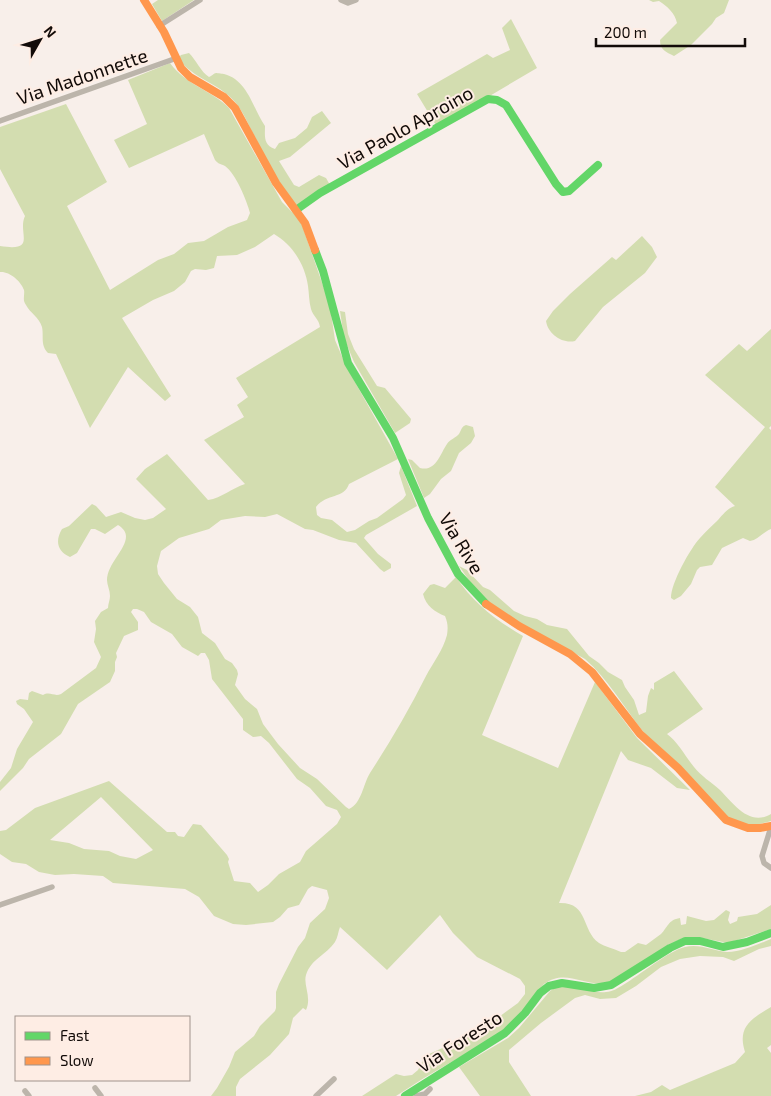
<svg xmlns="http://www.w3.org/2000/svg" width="771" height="1096" font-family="'Exo 2',sans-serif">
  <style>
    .green { fill: #d3ddb0; fill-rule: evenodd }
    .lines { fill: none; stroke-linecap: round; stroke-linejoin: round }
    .street { stroke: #bcb5ab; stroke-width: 5.5 }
    .fast { stroke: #63d668; stroke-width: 8 }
    .slow { stroke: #ff974d; stroke-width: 8 }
    .labels { text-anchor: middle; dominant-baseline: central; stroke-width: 4; stroke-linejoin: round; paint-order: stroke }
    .street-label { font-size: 19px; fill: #120b08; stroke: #feede4 }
  </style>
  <rect width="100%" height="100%" fill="#f8efea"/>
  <path class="green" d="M158,0h36l-32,21 -10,-17z
    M649,0h80l-5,13 -8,5 -4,6 -21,21 -17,11c-8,-4 -14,-6 -14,-16l17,-17c-2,-10 -10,-17 -18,-22l-6,1z
    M511,19l26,49 -100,59 -20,-33 70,-40 6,4 17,-8 -8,-22z
    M189,53c7,7 12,19 20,24 3,-1 5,-4 7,-4 1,0 8,1 8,1 24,6 29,35 41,52 0,10 -2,19 10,23l4,-6 16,-5 12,-10 5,-11 10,-6 9,12 -41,34 -11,4 15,24 5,2 20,-12 7,3 4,7 -32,22c-19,-21 -32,-47 -44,-72 -6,-11 -11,-24 -19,-33 -16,-19 -42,-23 -57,-44l3,-3z
    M170,63c16,22 41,27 59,45l53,94 16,16 4,7 26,75 3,13 4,27 11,26 52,93 -49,25c-5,15 -22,9 -33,23l1,8 4,3 11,2 15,12 8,-2 14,-9 8,-3 26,-19 3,-4 -7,-22 2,-7 16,40 -51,29 -2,3 14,16 13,10v4l-7,4 -4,-3 -24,-26 -17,-3 -26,-10 -8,-1 -28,-15 -12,3 -20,-1 -24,4 -12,9 -30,9 -18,13 -4,15 1,8 6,9 13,16 13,8 8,10 4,16 13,10 10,16 7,4 5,7 1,4 -3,11 10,14 12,10 6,15 15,20 22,24 17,11 29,28 3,2c13,-6 14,-25 21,-36 20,-31 39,-63 56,-97 7,-13 17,-26 21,-41 1,-7 1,-12 -2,-19 -10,-4 -19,-10 -22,-22l7,-9 4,-1 11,4 11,-11c17,26 41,44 67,59l-41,99 76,33 37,-86 42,56 53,52 -13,-2 -26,-20 -23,-8 -7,-9 -62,152c30,-1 22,27 40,40 6,4 14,5 22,9h4l13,-9 8,2c5,-4 10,-7 15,-11 7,-7 7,-14 19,-16l1,7 5,-1 1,-8 19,5 8,-1 12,-10 4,2 -2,8 2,4 7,-3 1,-4 19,-3 14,-9v24l-43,14 -31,-6 -14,1 -13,6 -60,38c-24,7 -43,-15 -66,2l-31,38 -19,15 -70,41 -28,18h-34l34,-22 8,2 8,-1 6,-5 5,-10 6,-6 18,-8 23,-15 22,-9 26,-19 7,-9v-8l-5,-7 -43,-22 -24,-24 -13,-18 -53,55 -47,-43c-2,5 -2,10 -5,15 -9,13 -24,17 -29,33 -3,10 6,22 0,35l-3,-2 -10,10 -4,16 -19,21 -30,24 -4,8v9h-25l6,-8 12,-21 6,-15 19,-16 6,-10 15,-15 1,-3v-16l3,-8 19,-37 7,-9 5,-15 15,-14 4,-11 -2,-8 -15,-4 -4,3 -9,16 -11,3 -8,9 -7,5 -27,3 -13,-1 -19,-8 -15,-19 -14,-8 -72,-6 -10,-7 -29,-2 -19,1 -16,-3 -13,-8 -14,-2 -12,-8v-23l6,-1 29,-22 74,-27 58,51h8l3,4 6,1 9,-13 8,1 26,30 2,4 -1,3 6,19 16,2 8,9 10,-7 11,-11 21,-12 6,-11 31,-27 4,-7 -4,-7 -11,-4 -16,-18 -13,-9 -28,-36 -8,-7 -8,1 -10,-7v-11l-31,-40 -3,-19 -4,-7h-4l-3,3 -16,-9 -10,-13 -21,-12 -7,-10 -7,-3h-4l-2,3 7,10v8l-14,6 -8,17 1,4 -2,5v9l-5,11 -32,22 -17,30 -32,25 -6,9 -23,23v-9l11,-14 6,-19 16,-27 -9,-13 -7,-5 -1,-3 4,-2 8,1 1,-7 3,-2 11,4c7,-4 11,2 18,-1l35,-26 5,-11 -7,-15 2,-13 -1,-8 6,-9 7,-4c0,-4 2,-8 2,-12 0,-6 -3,-11 -3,-16 0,-21 34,-41 11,-55l-13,9 -10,-5h-4l-14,24 -7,4c-13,-6 -15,-16 -8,-28l7,-3 23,-22 4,2 10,11 15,-5 14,6 10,2 8,-2 13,-9 -30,-30 9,-10 22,-15 41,46c14,-2 24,-12 37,-16l-41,-44 40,-23 -7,-12 11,-8 -12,-19 84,-51c-1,-8 -7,-11 -9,-18 -2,-7 -2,-16 -3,-23 -3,-21 -15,-41 -34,-52l-19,13 -18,8 -20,1 -3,12 -8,2 -11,-1 -4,2 -6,11 -11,9 -21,9 -31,18 49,78 -6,5 -37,-34 -38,61 -34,-74 -8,-1c-8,-8 -4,-17 -6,-26 -3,-10 -12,-14 -16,-22 -4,-5 -1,-10 -2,-15 -3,-9 -15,-19 -24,-18v-26c38,6 17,-13 25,-30l-25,-47v-42l66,-23 41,78 -40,24 43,84 48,-30 16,-6 14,-11 16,-2 24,-14 19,-7 3,-7c-3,-12 -14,-39 -25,-47 -4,-2 -7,-2 -10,-6l-11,-26 -75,34 -15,-28 33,-16 -19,-44zM101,797l52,53 -17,9 -16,-3 -11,-5 -25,-2 -15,-6 -19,-3z
    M642,236l10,11 5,10 -12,16 -42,34 -28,34c-13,3 -27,-7 -29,-20l7,-10 17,-17 42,-37 4,3z
    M340,311l5,1 3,22 6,15 23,37 8,2 26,31 -1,4 -15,10 -41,-71 -10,-24z
    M771,329v97l-2,2 2,2v99c-8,3 -13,11 -21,12l-7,-3 -21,10 -10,17 -12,2 -3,3 -6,14 -10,12 -7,4 -3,-2c0,-15 19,-49 29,-60 5,-6 11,-11 17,-17 6,-6 9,-12 18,-15l-20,-19 50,-60 -60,-52 34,-31 8,7z
    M466,425l7,2 2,9 -4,7 -12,10 -8,18 -10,8 -11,15 -6,4 -16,-39 4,1 8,8c16,4 20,-14 27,-24 3,-5 9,-6 12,-10 3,-5 2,-7 7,-9z
    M459,566l8,4 16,17 7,3 24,21 11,5 12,3 10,6 20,4 22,27 10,7 9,9 14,8 3,7 9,13 5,15 7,-3 2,-16 3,-8 3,2v-7l20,-12 29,38 -36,25c11,8 18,22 27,33 7,9 17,15 26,23 13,13 29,37 51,24v7c-10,3 -23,6 -34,2 -18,-8 -29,-28 -43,-42 -16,-17 -38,-33 -52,-51 -19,-24 -34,-51 -57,-71 -32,-18 -68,-33 -96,-57 -12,-10 -21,-23 -30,-36z
    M771,939v7l-12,3 -25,12 -11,-4 -23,-1 -20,3 -19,8 -25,19 -20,12 -16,1 -15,-4 -10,3 -34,25 -32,27v12l22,34h-51l-21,-29 49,-29 11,-10 31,-37c16,-12 37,3 56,1 6,0 12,-4 17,-7 17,-10 45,-34 62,-38 14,-4 29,4 42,5 15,0 31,-8 44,-13z
    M771,1007v38l-4,3 4,5v43h-136l16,-4 11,-7 8,5 65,-27 10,-11c-8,-25 6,-33 26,-45z"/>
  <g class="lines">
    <path class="street" d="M341,0l7,3 8,-3
      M159,26l41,-26
      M0,121l174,-62
      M771,827l-9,29 2,7 7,5
      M0,905l52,-18
      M95,1088l6,8
      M25,1091l4,5
      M316,1096l18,-17
      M416,1096l9,-2 5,-5"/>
    <path class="fast" d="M296,210l24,-17 168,-94 9,1 9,5 50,79 7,8 6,-1 29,-26
      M315,250l8,21 25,92 45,75 35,80 30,56 28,30
      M405,1096l100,-63 20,-20 15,-20 9,-7 13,-3 32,5 17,-3 59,-37 15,-7h15l23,6 24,-5 24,-9"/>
    <path class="slow" d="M144,0l20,32 17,36 9,9 34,20 11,11 41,75 29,40 10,27
      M486,604l33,22 51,28 22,18 48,62 38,34 48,52 22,8h12l11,-2"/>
  </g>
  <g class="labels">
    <g class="street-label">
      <text transform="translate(82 76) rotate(-19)">Via Madonnette</text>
      <text transform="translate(405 127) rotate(-29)">Via Paolo Aproino</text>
      <text transform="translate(462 543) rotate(59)">Via Rive</text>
      <text transform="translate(459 1041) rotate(-33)">Via Foresto</text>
    </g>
  </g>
  <rect x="15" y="1016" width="175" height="65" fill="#feede4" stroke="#a0938c"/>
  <rect x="25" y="1032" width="25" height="8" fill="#63d668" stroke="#a0938c"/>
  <text x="60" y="1041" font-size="15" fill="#120b08">Fast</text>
  <rect x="25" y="1057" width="25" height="8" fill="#ff974d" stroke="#a0938c"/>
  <text x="60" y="1066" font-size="15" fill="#120b08">Slow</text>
  <g transform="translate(40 40) rotate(51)" stroke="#feede4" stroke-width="4" paint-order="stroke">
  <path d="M0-4L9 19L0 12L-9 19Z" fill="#120b08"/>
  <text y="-8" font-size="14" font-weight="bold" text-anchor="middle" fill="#120b08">N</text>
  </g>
  <path d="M596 38v8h149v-8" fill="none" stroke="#120b08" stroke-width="2.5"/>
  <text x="604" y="38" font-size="15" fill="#120b08" stroke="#feede4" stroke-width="4" paint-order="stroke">200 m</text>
</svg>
